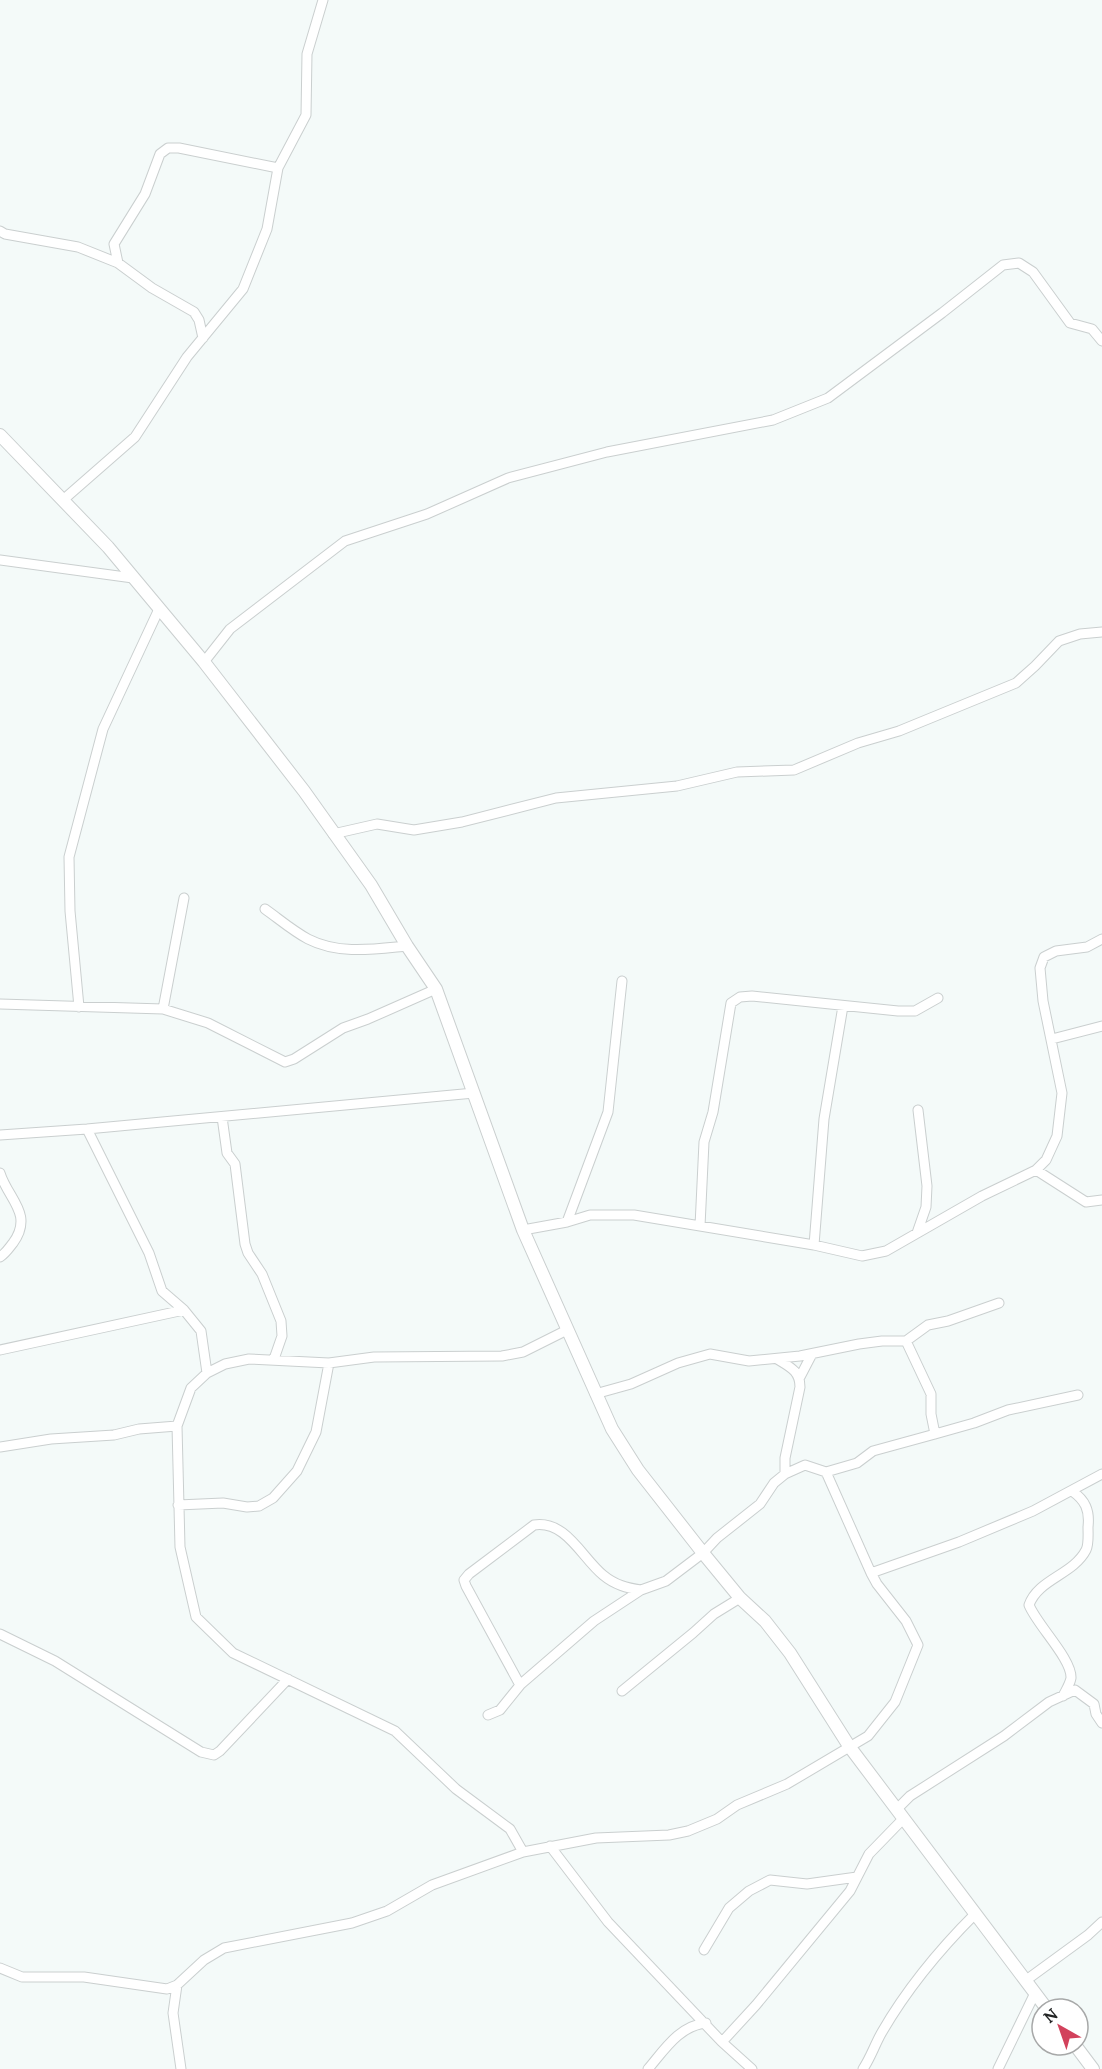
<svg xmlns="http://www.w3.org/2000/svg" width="1102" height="2069" font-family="Lora,serif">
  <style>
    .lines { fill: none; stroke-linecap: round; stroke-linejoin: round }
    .minor-casing { stroke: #cacfcf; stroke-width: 11 }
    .tertiary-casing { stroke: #cacfcf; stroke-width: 14 }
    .minor { stroke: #fff; stroke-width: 9 }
    .tertiary { stroke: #fff; stroke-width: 12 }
  </style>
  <rect width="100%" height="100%" fill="#f4faf9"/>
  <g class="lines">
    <g class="minor-casing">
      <path id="minor" d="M0,231l5,3 73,13 40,16 34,25 42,24 5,8 4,18
        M118,263l-4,-19 31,-50 15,-40 8,-6h11l99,20
        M63,500l72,-63 52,-80 56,-68 24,-60 11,-61 28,-53 1,-61 16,-54
        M0,560l133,18
        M204,662l26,-33 115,-88 82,-27 81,-36 99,-26 166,-32 55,-22 114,-85 61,-48 16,-2 14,9 37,51 22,6 10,12
        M333,834l44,-10 37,6 48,-8 94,-24 121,-12 60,-14 57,-2 64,-27 41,-12 117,-48 19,-17 24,-25 21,-7 22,-2
        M265,909c14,10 28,22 43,30 31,16 67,10 99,7
        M0,1004l163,5 45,14 77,39 9,-3 49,-31 25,-9 68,-30
        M79,1007l-9,-96 -1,-54 34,-128 56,-120
        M163,1009l21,-111
        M1052,1039l50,-13
        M222,1117l5,36 8,11 10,80 3,9 14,21 19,47 1,15 -8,23
        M87,1129l62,124 13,38 22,19 17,21 6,42
        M0,1135l87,-6 387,-36
        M1036,1170l50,32 16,-2
        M0,1173c8,26 34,41 13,70 -4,5 -7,10 -13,14
        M567,1222l41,-110 14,-131
        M700,1226l4,-84 9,-30 18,-109 9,-6 12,-1 146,15h17l23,-13
        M523,1230l44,-8 23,-7h44l180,30 48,11 24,-5 96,-55 54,-26 10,-10 11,-24 5,-43 -19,-92 -3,-33 4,-11 12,-6 31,-4 15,-8
        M917,1233l9,-26 1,-21 -9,-76
        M814,1245l10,-126 19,-113
        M906,1341l22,-16 20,-4 51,-18
        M0,1350l184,-40
        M777,1359c13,8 23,12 23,28l-15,71v16
        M800,1377l12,-23
        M595,1394l36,-10 47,-21 32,-9 39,7 51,-5 59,-12 23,-3h24l25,53v20l4,20 39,-11 34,-13 70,-15
        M0,1447l51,-8 63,-4 25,-6 38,-3
        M178,1505l45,-2 24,4 12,-1 14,-8 24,-27 19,-39 13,-69
        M871,1573l88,-31 74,-31 69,-37
        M0,1634l55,27 146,91 13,3 6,-4 68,-72
        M520,1685l-54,-99 -2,-6 5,-6 65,-49c32,-5 48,33 69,50 12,10 24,13 38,15
        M622,1691l71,-58 21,-19 26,-16
        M1063,1696c3,-6 7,-12 8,-18 1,-19 -34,-53 -42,-73 9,-26 44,-30 57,-55 3,-6 2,-16 2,-23 2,-17 -3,-27 -16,-36
        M488,1715l12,-5 21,-26 73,-63 47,-31 25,-9 37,-28 14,-15 43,-34 14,-21 11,-9 20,-9 21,7 31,-9 16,-12 62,-17
        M897,1809l13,-13 94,-60 45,-34 26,-12 19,14 2,10 6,9
        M550,1846l58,76 114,120 30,27
        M523,1852l-13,-23 -54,-40 -61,-58 -162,-78 -37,-36 -16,-70 -3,-121 14,-38 16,-15 18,-9 24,-5 80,4 45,-6 128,-1 21,-4 44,-22
        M704,1950l25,-42 20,-17 21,-11 37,4 50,-7
        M0,1968l22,9h62l83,12 10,-4 27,-25 20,-12 128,-25 35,-12 45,-26 91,-33 73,-14 73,-3 19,-4 29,-12 20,-14 50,-21 81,-48 27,-34 23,-57 -12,-24 -29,-37 -6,-11 -45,-101
        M1025,1981l63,-46 14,-13
        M177,1985l-4,28 8,56
        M722,2042l34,-37 94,-114 19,-37 35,-36
        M648,2069c17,-20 31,-43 58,-46
        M863,2069c8,-12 12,-25 19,-37 26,-45 57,-82 93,-118
        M998,2069l37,-76"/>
    </g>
    <g class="tertiary-casing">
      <path id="tertiary" d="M0,435l108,112 96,115 100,129 67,94 36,61 29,43 87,241 89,199 26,41 65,83 37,45 25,23 25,32 59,93 198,263
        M1075,2045l18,24"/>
    </g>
    <use href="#minor" class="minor"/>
    <use href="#tertiary" class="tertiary"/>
  </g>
  <g transform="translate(1060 2027) rotate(320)"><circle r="28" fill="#ffffff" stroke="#a7a8a8" stroke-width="1.5"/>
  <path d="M0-4.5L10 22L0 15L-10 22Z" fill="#d2425c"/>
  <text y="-9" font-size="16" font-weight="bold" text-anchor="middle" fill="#232525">N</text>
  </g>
</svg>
